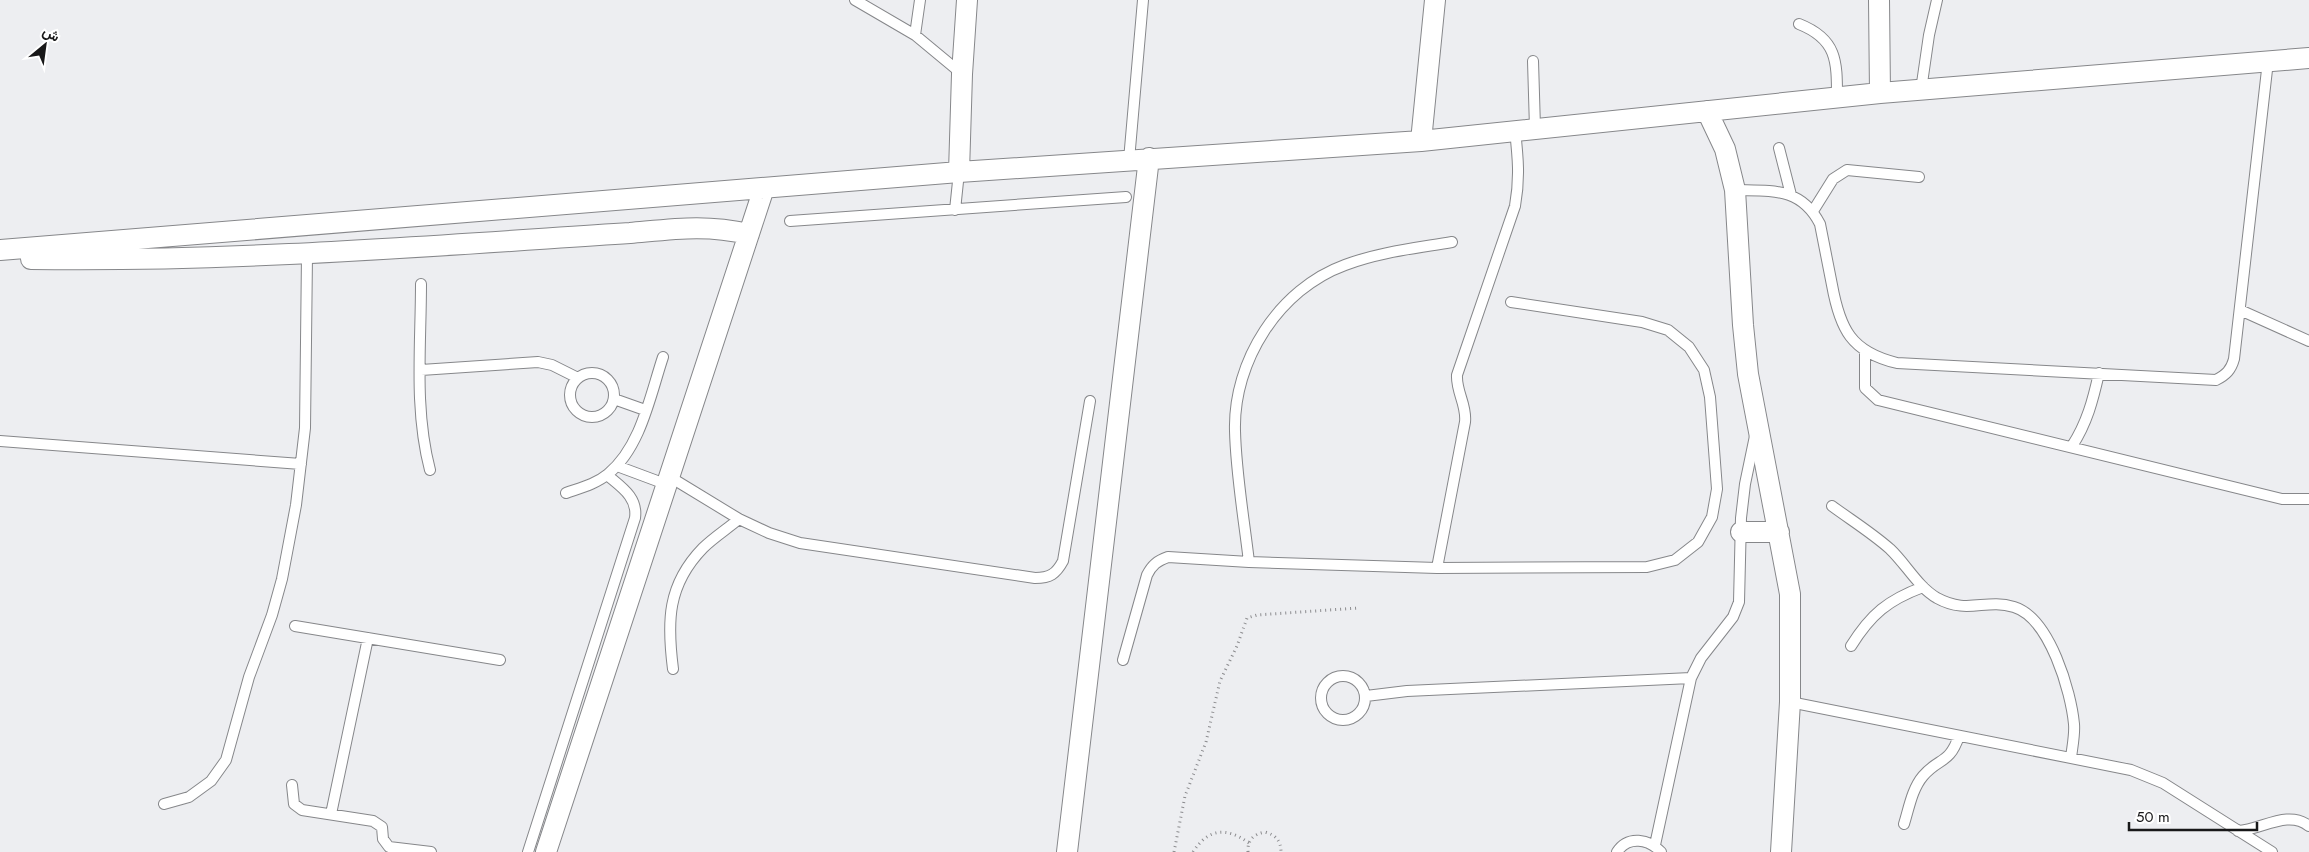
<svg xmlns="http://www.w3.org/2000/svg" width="2309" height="852" font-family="Jost,Vazirmatn,sans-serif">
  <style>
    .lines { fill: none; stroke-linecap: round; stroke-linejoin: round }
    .lane-casing { stroke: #86878a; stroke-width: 12 }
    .street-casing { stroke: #86878a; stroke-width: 22 }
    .path { stroke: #8c8c8f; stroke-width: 3; stroke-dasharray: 1 4; stroke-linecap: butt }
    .lane { stroke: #fff; stroke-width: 10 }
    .street { stroke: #fff; stroke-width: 20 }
  </style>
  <rect width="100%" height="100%" fill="#edeef1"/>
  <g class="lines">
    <g class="lane-casing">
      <path id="lane" d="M855,0l60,35 47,39
        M1799,24c38,15 38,37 38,73
        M915,35l5,-35
        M1533,61l2,67
        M1921,90l8,-55 8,-35
        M1779,148l12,47
        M1129,160l14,-160
        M1735,190c37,1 66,-3 85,34 4,20 8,41 12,61 8,44 19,67 65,78l319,17c10,-5 15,-10 18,-21l34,-298
        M955,210l4,-38
        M1813,211l20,-32 14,-9 72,7
        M790,221l336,-24
        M421,284c0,62 -7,125 9,186
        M2240,310l69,31
        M1865,352v36l13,12 404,99h27
        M421,370l117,-8 14,3 26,13
        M570 395a22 22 0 1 1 44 0a22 22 0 1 1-44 0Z
        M614,399l31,11
        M0,441l301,23
        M2072,446c15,-23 21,-46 27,-73
        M617,466l51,19
        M670,477l69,42 30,14 31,10 235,35c15,0 21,-4 28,-17l27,-160
        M566,493c14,-5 30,-9 42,-19 33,-27 42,-78 55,-117
        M1832,506c19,14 40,27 58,43 16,15 28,38 47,49 31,17 48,0 77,9 36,11 57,85 60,117 1,11 -2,24 -3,34
        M1249,562c-5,-43 -13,-88 -14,-131 -2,-70 44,-142 110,-166 34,-13 72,-17 107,-23
        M1437,568l28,-146c2,-17 -9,-30 -8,-47l58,-169c5,-28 3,-48 0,-76
        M295,626l205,34
        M1851,646c20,-32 37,-46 72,-59
        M1123,660l24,-85c5,-10 10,-14 21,-18l81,5 188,6 210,-1 28,-7 23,-18 14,-25 5,-28 -7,-92 -6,-27 -15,-23 -21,-17 -26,-8 -131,-20
        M673,669c-6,-47 -6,-84 30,-121 10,-10 24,-19 36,-29
        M1321 698a22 22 0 1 1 44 0a22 22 0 1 1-44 0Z
        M1366,696l41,-5 284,-13
        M1790,702l341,68 32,13 109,69
        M292,785l2,19 8,6 71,11 9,6 1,12 6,8 42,5
        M164,804l25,-7 22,-16 15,-21 23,-83 23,-62 10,-36 14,-74 9,-77 2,-173
        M331,814l37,-176
        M1904,824c5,-16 8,-35 19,-48 16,-19 26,-11 36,-40
        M2238,831c23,-1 50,-22 71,-5
        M1655,845l36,-167 10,-20 32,-41 6,-15 2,-84 4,-34 10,-48
        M528,852l107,-334c3,-21 -14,-31 -28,-43
        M1617,852c11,-17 32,-13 44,0"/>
    </g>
    <g class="street-casing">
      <path id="street" d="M1879,0l1,93
        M1707,111l18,38 10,41 8,135 5,49 42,220v108l-9,150
        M1421,141l14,-141
        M959,172l3,-98 5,-74
        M0,250l959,-78 462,-31 459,-48 429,-35
        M31,259c200,3 399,-13 599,-26 44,-4 75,-9 119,1
        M1741,532h38
        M546,852l218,-664
        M1067,852l82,-694"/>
    </g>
    <path class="path" d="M1174,852l11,-56 21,-54 14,-61 17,-35 10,-28 10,-3 101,-7
      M1193,852c15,-24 34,-25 56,-9
      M1248,852c-1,-12 6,-18 17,-20 11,3 16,9 16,20"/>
    <use href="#lane" class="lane"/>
    <use href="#street" class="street"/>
  </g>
  <g transform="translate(45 45) rotate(29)" stroke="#ffffff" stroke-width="4" paint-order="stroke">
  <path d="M0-4L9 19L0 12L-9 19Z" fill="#181819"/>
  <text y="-8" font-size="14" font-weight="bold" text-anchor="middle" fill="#181819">ش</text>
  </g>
  <path d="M2129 822v8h128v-8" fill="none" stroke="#181819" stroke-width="2.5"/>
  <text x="2136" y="822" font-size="15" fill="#181819" stroke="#ffffff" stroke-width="4" paint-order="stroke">50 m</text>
</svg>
